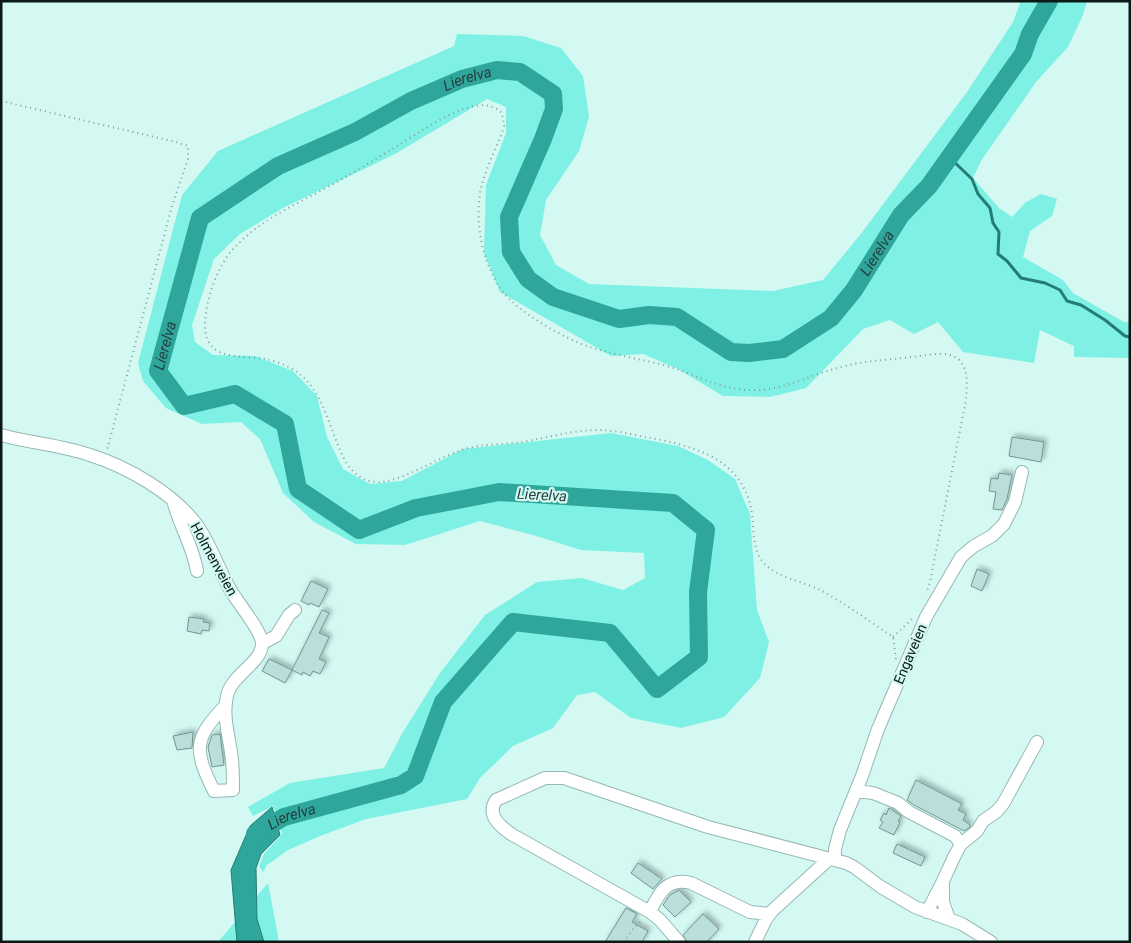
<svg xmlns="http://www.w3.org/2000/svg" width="1131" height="943" font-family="Roboto,sans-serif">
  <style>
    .green { fill: #7ef0e4 }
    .water { fill: #2fa69b; stroke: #247c73 }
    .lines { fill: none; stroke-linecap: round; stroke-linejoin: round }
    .stream { stroke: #247c73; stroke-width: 3 }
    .river { stroke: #2fa69b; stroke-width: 18 }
    .building { fill: #baded9; stroke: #739591; filter: url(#shadow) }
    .minor-casing { stroke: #95b8b3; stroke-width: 14 }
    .path { stroke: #829e99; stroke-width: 2; stroke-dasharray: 1 4; stroke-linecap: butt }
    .minor { stroke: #fff; stroke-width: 12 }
    .labels { text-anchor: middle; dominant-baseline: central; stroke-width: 4.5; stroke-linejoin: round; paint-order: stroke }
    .street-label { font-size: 14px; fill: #0b1917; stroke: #d4f9f3 }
    .water-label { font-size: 15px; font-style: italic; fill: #253f3c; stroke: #d4f9f3 }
  </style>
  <defs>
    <filter id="shadow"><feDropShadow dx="3" dy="-3" stdDeviation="2.5" flood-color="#0004"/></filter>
  </defs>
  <rect width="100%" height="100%" fill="#d4f9f3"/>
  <path class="green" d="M1021,1h66l-4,14 -15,32 -32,35 -55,79 -8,17 26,30 13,9 14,-15 15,-8 16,5 -5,17 -22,15 -7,26 40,23 10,13 51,29h6v36l-56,-1v-11l-34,-16 -6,33 -71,-11 -25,-30 -24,12 -24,-14 -27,9 -57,59 -36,9 -47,-1 -45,-27 -35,-15 -32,2 -111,-64 -16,-39 2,-68 20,-52v-26l-19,-8 -92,55 -112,54 -43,26 -26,25 -22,66 3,17 18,13 42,1 38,15 24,25 10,41 16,32 27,15 32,-3 61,-32 148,-16 67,13 30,14 27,19 15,35 7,96 12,32 -9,36 -36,39 -43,11 -50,-10 -36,-26 -18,3 -24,33 -40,18 -33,32 -13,21 -101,20 -46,17 -32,14 -21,15 -4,7 -4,-6 5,-12 18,-20 -9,-28 -20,10 -5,-9 42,-24 94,-15 19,-36 37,-59 45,-58 52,-33 45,-4 41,12 22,-12 -1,-25 -63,-3 -48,-15 -53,-14 -75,24 -49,-1 -42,-22 -31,-29 -23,-54 -19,-17 -39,2 -36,-16 -23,-27 -5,-18 44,-168 36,-44 236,-105 3,-12 66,2 38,12 22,28 6,41 -10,34 -33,49 -6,35 16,30 33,19 184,7 50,-11 37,-45 107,-143 46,-70z
    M268,883l11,59h-61z"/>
  <path class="water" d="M272,807l8,28 -19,19 -5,14 1,51 7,23h-27l-6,-72 19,-44z"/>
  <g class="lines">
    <path class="stream" d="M949,157l23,22 6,15 12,14 3,15 6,9 -1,22 9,7 14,17 24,5 15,7 7,11 14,4 24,15 20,16 5,1"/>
    <path class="river" id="s1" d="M255,834l29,-17 117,-32 14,-9 28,-74 70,-80 97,11 47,56 42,-32 -1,-65 8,-62 -33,-27 -174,-11 -83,16 -57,22 -61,-41 -13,-65 -50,-30 -51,12 -26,-35 42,-153 78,-52 77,-34 56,-31 51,-22 35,-9 23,2 33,22 1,15 -11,30 -34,78 2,35 17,27 25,18 66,22 30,-4 28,2 54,35 18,1 34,-4 48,-31 23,-28 47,-75 28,-29 94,-132 7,-20 19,-33"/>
  </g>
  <path class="building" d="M1012,437l32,5 -3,20 -32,-6z
    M999,473l13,2 -5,24 -5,11 -9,-1 3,-17 -7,-1 2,-13 7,1z
    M977,569l12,5 -7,17 -11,-5z
    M311,581l17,8 -9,18 -9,-4 -1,2 -8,-4z
    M322,610l7,3 -10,20 10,4 -10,22 7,3 -6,12 -7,-3 -3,5 -7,-4 -1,3 -10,-5z
    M189,617l15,2 -1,3 7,1 -1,8 -7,-1 -1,4 -14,-3z
    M269,659l23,11 -7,13 -23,-12z
    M193,732l-1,16 -15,2 -4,-14z
    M220,734l4,31 -12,2 -4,-20 4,-12z
    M916,780l46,24 -4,6 8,4 -3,6 7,5v2l-6,4 -50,-26 -7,-5z
    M889,808l12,8 -3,5 2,1 -6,13 -15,-7 4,-6 -3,-2 4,-7 2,2z
    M897,844l28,13 -4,9 -28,-13z
    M638,863l24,16 -9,10 -22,-16z
    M679,890l12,12 -16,15 -12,-12 7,-10z
    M626,908l11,6 -5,8 16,9 -6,11h-37z
    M703,914l16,15 -12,13h-20l-4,-7z"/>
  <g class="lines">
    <g class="minor-casing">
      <path id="minor" d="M1,435c29,8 61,10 89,20 38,12 83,38 107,70 14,20 21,43 33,64 6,12 33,43 32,55 0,19 -31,31 -35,52 -5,22 3,42 5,64 1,10 1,20 1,30l-19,1c-20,-40 -21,-52 11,-85
        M173,500c6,25 20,46 24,71
        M263,643l13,-7 13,-21 6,-5
        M856,791l17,2 25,10 11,9 46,24 6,8
        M835,860v-11l5,-19 22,-54 16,-47 48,-112 35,-60 13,-11 18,-10 12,-12 11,-22 7,-30
        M650,912l-139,-78c-11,-8 -25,-19 -15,-34l49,-22h19l144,49 138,36 8,4 27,20 34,20 47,17 29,18
        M927,912l15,-29
        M949,919l-6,-17v-21l11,-24 7,-13 16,-13 6,-10 13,-9 7,-8 34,-62
        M679,942l-19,-22 -10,-8c8,-18 17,-35 41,-29l59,29 20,2
        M755,942l11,-23 7,-9 56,-51"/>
    </g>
    <path class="path" d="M1,101l175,41 12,4v13l-16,47 -65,244
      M893,637l20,-19
      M896,659l-3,-22c-24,-16 -47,-33 -73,-47 -18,-9 -43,-12 -57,-28 -13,-16 -8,-40 -13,-58 -13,-49 -62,-59 -105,-67 -11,-2 -22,-5 -33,-6 -30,-4 -60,6 -90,11 -21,3 -43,1 -63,9 -23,8 -58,31 -81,31 -14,0 -23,-7 -31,-18 -19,-32 -21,-76 -56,-96 -8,-4 -17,-7 -25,-9 -25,-4 -61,3 -61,-34 1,-28 13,-63 34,-82 28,-28 69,-44 103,-64 24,-14 47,-28 71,-43 18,-11 36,-23 57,-29 11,-3 23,-3 32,6l2,13 -2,7c-8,20 -18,39 -22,60 -5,33 3,71 22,98 16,21 63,48 88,56 25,8 49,12 74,18 33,9 57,27 94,25 26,-1 51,-14 76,-21 25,-8 52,-9 78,-12 11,-1 27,-5 38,-2 20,6 17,28 16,45l-36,182 -3,10
      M624,942l9,-13 10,-10"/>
    <use href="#minor" class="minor"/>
  </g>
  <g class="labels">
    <g class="street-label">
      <text transform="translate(214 559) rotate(61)">Holmenveien</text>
      <text transform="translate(910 654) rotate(-67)">Engaveien</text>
    </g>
    <g class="water-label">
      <text stroke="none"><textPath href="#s1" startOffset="1826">Lierelva</textPath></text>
      <text stroke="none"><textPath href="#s1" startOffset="2531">Lierelva</textPath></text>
      <text stroke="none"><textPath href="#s1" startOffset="1391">Lierelva</textPath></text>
      <text transform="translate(542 495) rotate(3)">Lierelva</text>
      <text stroke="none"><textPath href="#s1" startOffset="41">Lierelva</textPath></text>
    </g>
  </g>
  <rect width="1131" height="943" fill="none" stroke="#0b1917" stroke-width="5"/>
</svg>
